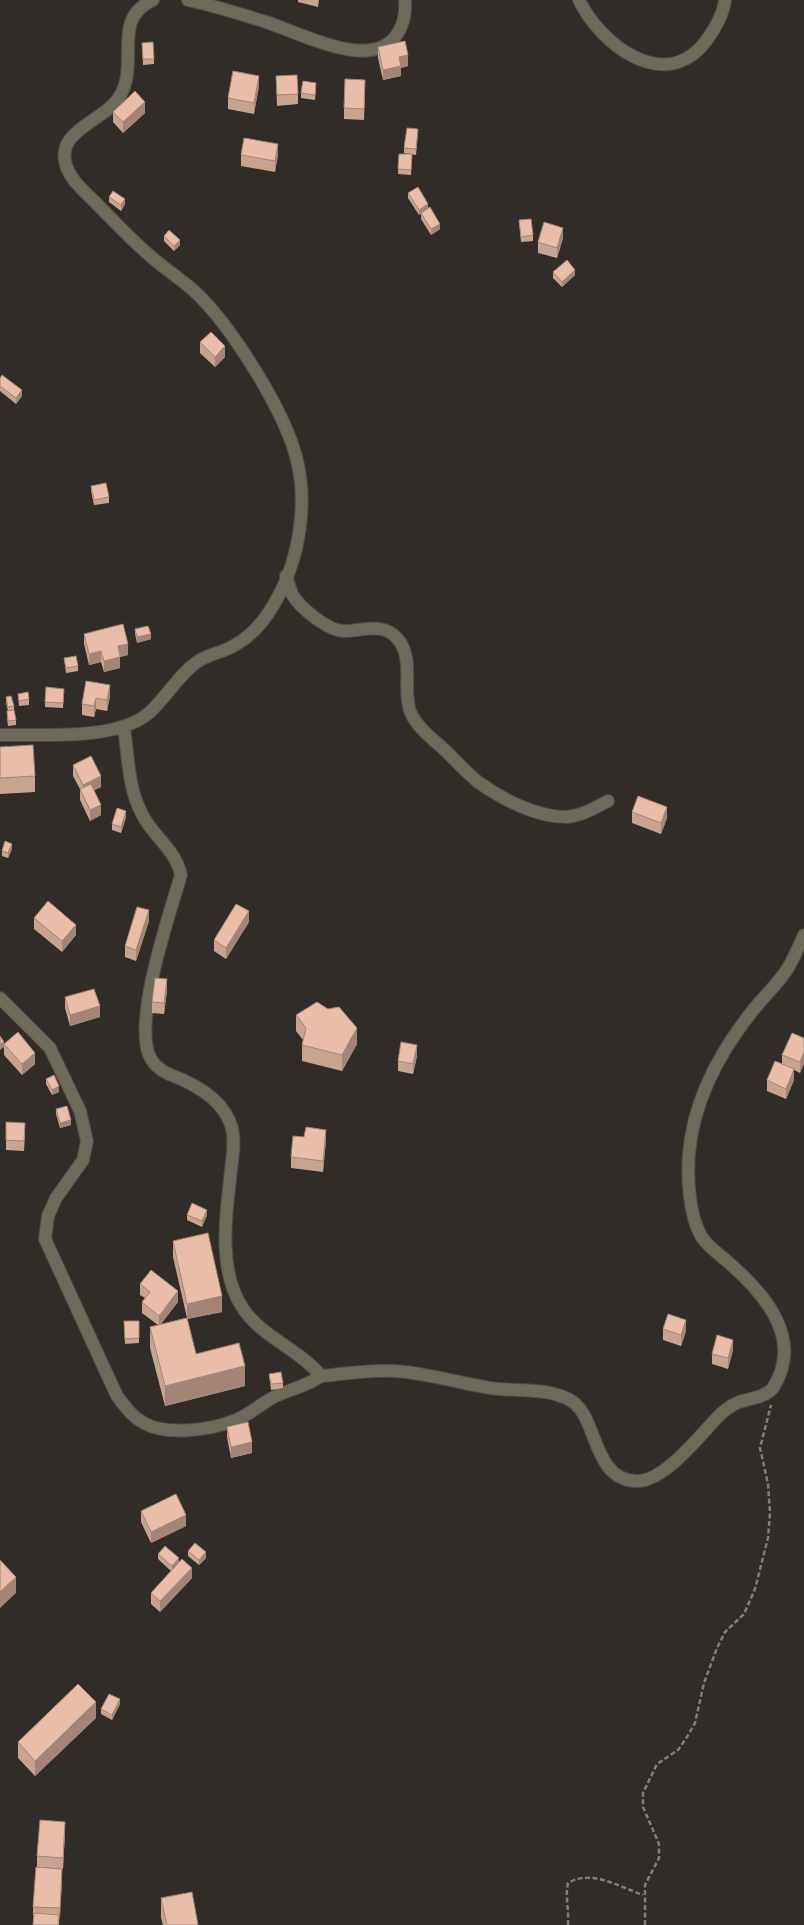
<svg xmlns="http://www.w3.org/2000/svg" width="804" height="1925" font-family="'Fira Sans',sans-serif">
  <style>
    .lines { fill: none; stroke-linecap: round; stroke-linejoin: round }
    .minor-casing { stroke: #504a47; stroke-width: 14 }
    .path { stroke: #827d7b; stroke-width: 2.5; stroke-dasharray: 5 2.5; stroke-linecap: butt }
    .minor { stroke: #6e6a59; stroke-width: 12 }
    .wall { fill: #c8a390 }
    .shaded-wall { fill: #a38476 }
    .building { fill: #e9bda8; stroke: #a38476 }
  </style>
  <rect width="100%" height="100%" fill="#322c29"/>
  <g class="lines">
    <g class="minor-casing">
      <path id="minor" d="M188,0c26,6 53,14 78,22 33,10 107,52 132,11 6,-10 8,-21 7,-33
        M579,0c21,44 86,95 127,41 9,-12 17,-25 19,-41
        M286,576c2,6 4,13 6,18 8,14 36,37 52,37 20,0 38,-9 53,7 18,21 5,50 13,73 6,16 24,29 36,40 10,10 21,22 32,31 24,17 58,35 88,35 15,-1 29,-9 42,-16
        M124,727c4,28 4,61 18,87 11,23 33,34 39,61 -12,41 -45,137 -33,177 3,11 13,19 23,23 24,9 53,25 61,53 4,17 -1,35 -2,52 -5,39 -11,92 12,127 19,30 57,42 79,69
        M0,735c42,-1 116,6 149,-22 18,-16 35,-47 57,-56 9,-4 20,-6 29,-12 32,-17 53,-62 61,-96 6,-27 8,-57 2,-84 -10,-50 -68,-142 -106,-176 -12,-10 -25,-19 -37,-29 -22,-18 -41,-39 -61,-59 -10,-10 -22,-20 -27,-33 -15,-39 40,-46 54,-74 18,-33 -10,-75 32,-94
        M0,998l50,50 30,63 7,30 -4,19 -27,38 -8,18 -3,23 72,157c8,10 15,21 27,27 22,13 66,7 89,-2 16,-5 28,-18 43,-25 15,-7 31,-10 45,-20 24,-2 50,-7 74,-5 32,2 63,12 95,17 26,4 53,-1 78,11 31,14 22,80 68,82 26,2 61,-42 78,-60 7,-8 15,-15 25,-19 12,-4 25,-4 34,-14 31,-49 -8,-94 -45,-126 -9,-8 -20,-15 -27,-26 -12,-22 -14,-58 -12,-83 5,-55 31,-102 65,-144 11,-14 24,-25 34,-41 6,-10 11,-22 16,-33"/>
    </g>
    <path class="path" d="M568,1925c1,-14 -3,-29 0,-42 23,-14 52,4 75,12
      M645,1925v-40l14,-27v-14l-16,-37v-14l14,-29 21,-14 9,-13 8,-14 9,-40 13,-35 8,-16 19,-18 11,-25 13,-51 2,-25 -2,-29 -8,-36 11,-43"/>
    <use href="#minor" class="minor"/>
  </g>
  <path class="wall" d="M298,0h21l-1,7 -20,-5z
    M142,43l12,16v5l-11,1z
    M378,47l30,19 -7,2v8l-18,4 -5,-22z
    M276,76l22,18v10l-21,2z
    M259,86l-5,28 -26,-5v-11z
    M316,88l-1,12 -14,-2v-5z
    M365,91l-1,29 -20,-1v-11z
    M113,112l32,1 -22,20 -10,-11z
    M418,134l-2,21 -12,-2v-5z
    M399,154h13l-1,21 -13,-1z
    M241,155h37l-3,17 -34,-6z
    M408,193l20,16 12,20 -9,6 -10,-16v-5l-2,1 -11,-17z
    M109,197l16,7 -4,7 -12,-9z
    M519,220l14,15v6l-12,1z
    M164,236l16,9 -6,6 -10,-10z
    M563,238l-6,20 -19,-5v-11z
    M553,272l22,3 -13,12 -9,-9z
    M200,342l25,15 -10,10 -15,-14z
    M0,378l22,18 -6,8 -16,-13z
    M91,486l18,11v6l-15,2 -3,-14z
    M135,629l16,10 -14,4 -2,-9z
    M84,634l44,21 -8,2v11l-16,4 -3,-10 -12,3 -5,-21z
    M64,658l14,8v5l-12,2z
    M86,681l24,15 -3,15 -11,-2 -2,8 -12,-2v-11z
    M18,694l11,5v6l-10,1z
    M64,694l-1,14 -18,-1v-5z
    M6,697l8,9v4l2,10v5l-8,1 -1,-9v-6h1l-2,-8z
    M0,747l35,29v16l-35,2z
    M73,765l28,22 -7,3 7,25 -11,6 -10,-21v-11l-7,-13z
    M632,812l35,6 -6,16 -29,-11z
    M126,817l-5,16 -9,-3v-6z
    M12,849l-4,9 -6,-2v-5z
    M34,918l42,17 -14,17 -28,-23z
    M149,921l-13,40 -11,-4v-11z
    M249,922l-23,37 -12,-8v-11z
    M167,990l-3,24 -12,-1v-11z
    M65,997l35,20 -30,9 -5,-18z
    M296,1015l61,29 -15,27 -40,-10v-16l1,-5 -7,-9z
    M804,1038v25l-4,10 -6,-3v10l-8,19 -19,-8v-11l15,-16v-9z
    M4,1044l31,20 -13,11 -18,-20z
    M417,1056l-4,18 -15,-3v-10z
    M46,1079l13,13 -7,3 -6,-11z
    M56,1109l15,16 -11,3 -4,-14z
    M25,1134l-1,17 -18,-1v-10z
    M326,1140l-3,32 -32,-4v-11z
    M187,1215h20l-5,12 -15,-7z
    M173,1241l49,71 -35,7 9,35 49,32 -80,20 -15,-58v-21l8,-2 -16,-12v-11l3,-4 -5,-3v-11l38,18 -17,22 26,-6 -14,-61z
    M124,1321l15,17v5l-14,1z
    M663,1329l23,2 -5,15 -18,-6z
    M733,1350l-5,19 -16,-5v-10z
    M269,1374l14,9v5l-12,2z
    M227,1427l25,26 -21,5 -4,-21z
    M141,1511l45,15 -35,17 -10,-21z
    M188,1551l18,7 -7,7 -11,-9z
    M158,1554l21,9 13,15 -32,34 -9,-8v-11l20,-22 -13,-12z
    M120,1704l-8,16 -11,-6v-5z
    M96,1718l-61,58 -17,-18v-16z
    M65,1832l-2,37 -26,-2v-11z
    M62,1880l-3,45 -26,-10v-8z
    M161,1898l37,27h-35l-2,-7z"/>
  <path class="shaded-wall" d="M408,55v11l-7,2v8l-18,4v-10l16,-13z
    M259,76v10l-5,28v-11z
    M145,102v11l-22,20v-11z
    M278,144v11l-3,17v-11z
    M125,199v5l-4,7v-6z
    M428,204v5l-9,6v-5z
    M440,224v5l-9,6v-6z
    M563,228v10l-6,20v-10z
    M180,240v5l-6,6v-5z
    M575,270v5l-13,12v-5z
    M225,346v11l-10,10v-10z
    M22,390v6l-6,8v-6z
    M151,634v5l-14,4v-6z
    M128,644v11l-10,2v-11z
    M101,651v11l-12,3v-11z
    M120,657v11l-16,4v-11z
    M110,685v11l-3,15v-11z
    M96,698v11l-2,8v-11z
    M101,776v11l-18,9v-11z
    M101,805v10l-11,6v-11z
    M667,807v11l-6,16v-11z
    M126,811v6l-5,16v-6z
    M12,844v5l-4,9v-5z
    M149,910v11l-13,40v-11z
    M249,911v11l-23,37v-11z
    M76,925v10l-14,17v-11z
    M167,979v11l-3,24v-11z
    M100,1006v11l-30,9v-11z
    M357,1028v16l-15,27v-16z
    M4,1042v5l-4,3v-6z
    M417,1045v11l-4,18v-10z
    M804,1052v11l-4,10v-11z
    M35,1053v11l-13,11v-11z
    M794,1069v11l-8,19v-10z
    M59,1086v6l-7,3v-5z
    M71,1120v5l-11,3v-5z
    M326,1130v10l-3,32v-11z
    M207,1210v5l-5,12v-6z
    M178,1291v11l-19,24v-10z
    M222,1296v16l-35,7v-15z
    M686,1320v11l-5,15v-11z
    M733,1340v10l-5,19v-11z
    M245,1366v20l-80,20v-20z
    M252,1442v11l-21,5v-11z
    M186,1515v11l-35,17v-11z
    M206,1552v6l-7,7v-5z
    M179,1558v5l-7,9v-6z
    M192,1568v10l-32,34v-11z
    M16,1577v16l-16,15v-16z
    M120,1699v5l-8,16v-5z
    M96,1702v16l-61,58v-15z
    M65,1822v10l-2,37v-11z
    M62,1869v11l-2,39v-11z"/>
  <path class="building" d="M405,41l3,14 -9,2 2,9 -18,4 -5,-23z
    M153,42l1,17h-11l-1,-16z
    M233,71l26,5 -5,27 -26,-5z
    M297,75l1,19 -21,1 -1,-19z
    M345,79l20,1 -1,29 -20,-1z
    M303,81l13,2 -1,12 -14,-2z
    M135,91l10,11 -22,20 -10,-10z
    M407,128l11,1 -2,20 -12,-1z
    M244,138l34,6 -3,17 -34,-6z
    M399,154h13l-1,16 -13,-1z
    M418,187l10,17 -9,6 -11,-17z
    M113,191l12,8 -4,6 -12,-8z
    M430,207l10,17 -9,5 -10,-16z
    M531,219l2,16 -12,2 -2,-17z
    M544,222l19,6 -6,20 -19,-6z
    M169,230l11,10 -6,6 -10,-10z
    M567,260l8,10 -13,12 -9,-10z
    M211,332l14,14 -10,11 -15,-15z
    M2,375l20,15 -6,8 -16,-12v-8z
    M106,483l3,14 -15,3 -3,-14z
    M123,624l5,20 -10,2 2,11 -16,4 -3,-10 -12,3 -5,-20z
    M148,626l3,8 -14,3 -2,-8z
    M76,656l2,10 -12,2 -2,-10z
    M86,681l24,4 -3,15 -11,-2 -2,8 -12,-2z
    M46,687l18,2 -1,14 -18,-1z
    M28,692l1,7 -10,2 -1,-7z
    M11,696l3,10 -6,1 -2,-10z
    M14,710l2,10 -8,1 -1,-10z
    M33,745l2,31 -35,2v-31z
    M91,756l10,20 -18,9 -10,-20z
    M91,784l10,21 -11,5 -10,-21z
    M638,796l29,11 -6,16 -29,-11z
    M117,808l9,3 -5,16 -9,-3z
    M5,841l7,3 -4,9 -6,-2z
    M48,901l28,24 -14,16 -28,-23z
    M236,904l13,7 -23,37 -12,-8z
    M137,907l12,3 -13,40 -11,-4z
    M155,978l12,1 -3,24 -12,-1z
    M94,989l6,17 -30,9 -5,-18z
    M317,1002l11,7 11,-2 18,21 -15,27 -40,-10 4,-17 -10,-13z
    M18,1032l17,21 -13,11 -18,-20z
    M792,1033l12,5v14l-4,10 -18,-7z
    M0,1036l4,6 -4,2z
    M401,1042l16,3 -4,19 -15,-3z
    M775,1061l19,8 -8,20 -19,-9z
    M54,1075l5,11 -7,4 -6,-11z
    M67,1106l4,14 -11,3 -4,-14z
    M6,1122l19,1 -1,18 -18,-1z
    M306,1127l20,3 -3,31 -32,-4 2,-21 11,1z
    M192,1203l15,7 -5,11 -15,-6z
    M208,1233l14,63 -35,8 -14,-63z
    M151,1270l27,21 -19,25 -17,-14 8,-10 -10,-8z
    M668,1314l18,6 -5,15 -18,-6z
    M187,1318l9,36 43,-11 6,23 -80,20 -15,-59z
    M124,1321h15v17l-14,1z
    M717,1335l16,5 -5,18 -16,-4z
    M281,1372l2,11 -12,1 -2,-10z
    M248,1422l4,20 -21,5 -4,-20z
    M176,1494l10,21 -35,17 -10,-21z
    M195,1543l11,9 -7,8 -11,-9z
    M165,1546l14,12 -7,8 -14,-12z
    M182,1559l10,9 -32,33 -9,-8z
    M0,1560l16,17 -16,15z
    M78,1684l18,18 -61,59 -17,-19z
    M109,1694l11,5 -8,16 -11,-6z
    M40,1820l25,2 -2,36 -26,-2z
    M36,1867l26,2 -2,39 -27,-1z
    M192,1892l6,33h-31l-6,-27z
    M34,1913l25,2 -1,10h-25z"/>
</svg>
